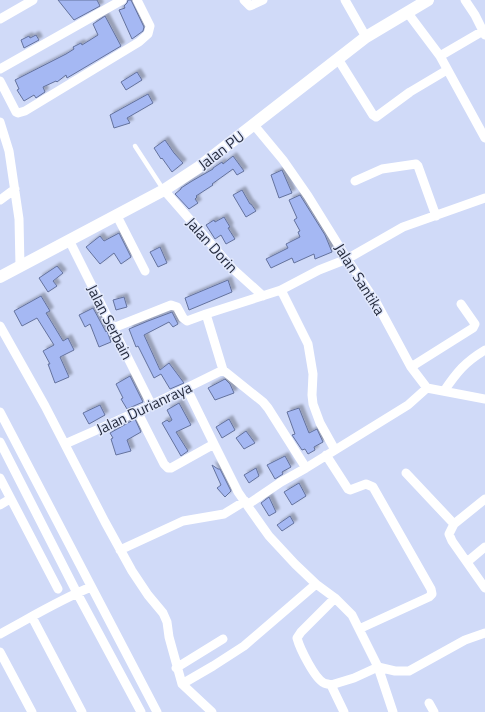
<svg xmlns="http://www.w3.org/2000/svg" width="485" height="712" font-family="'Titillium Web',sans-serif">
  <style>
    .building { fill: #a5b8f3; stroke: #64729d; filter: url(#shadow) }
    .lines { fill: none; stroke-linecap: round; stroke-linejoin: round }
    .lane { stroke: #fff; stroke-width: 4.5 }
    .street { stroke: #fff; stroke-width: 9 }
    .secondary { stroke: #fff; stroke-width: 12 }
    .labels { text-anchor: middle; dominant-baseline: central; stroke-width: 3; stroke-linejoin: round; paint-order: stroke }
    .street-label { font-size: 15px; fill: #252b3d; stroke: #e0e7fb }
  </style>
  <defs>
    <filter id="shadow"><feDropShadow dx="3.5" dy="-3.5" stdDeviation="1" flood-color="#0004"/></filter>
  </defs>
  <rect width="100%" height="100%" fill="#d0daf8"/>
  <path class="building" d="M58,0h39l3,6 -26,14z
    M128,0h3l13,27 -1,4 -11,8 -13,-29 6,-2 -1,-2 3,-3z
    M105,16l16,30 -54,32 -1,-3 -9,7 -1,-1 -13,6 2,5 -9,6 -2,-3 -10,6 -7,-11 2,-1 -4,-9 51,-26 8,-5 -1,-2 8,-4 1,2 16,-10 -5,-11z
    M36,35l3,5 -15,8 -3,-8 8,-4 1,2z
    M137,72l5,8 -16,10 -5,-8z
    M148,94l5,9 -26,15 3,5 -16,5 -4,-13z
    M165,140l9,13 9,10 -11,9 -10,-14 -1,1 -7,-11z
    M233,156l11,15 -7,4 -4,-6 -21,15 1,1 -17,11 1,1 -2,2 3,4 -9,6 -14,-15 6,-5v-1l11,-7 21,-12v-1l9,-6 1,2z
    M282,170l10,23 -13,5 -8,-23z
    M242,190l8,14h1l5,7 -10,6 -13,-22z
    M300,195l25,40 7,17 -17,7 -1,-5 -20,9 -2,-5 -21,10 -5,-9 22,-11 -2,-4 14,-7 -2,-5 2,-1 -6,-11 3,-2 -8,-18z
    M224,217l6,10 -2,1 7,11 -9,5 -5,-9 -6,4 -9,-14 8,-5 1,2z
    M119,233l12,24 -10,7 -7,-11 -14,11 -14,-17 14,-11 4,5z
    M160,247l7,16 -9,4 -8,-15z
    M57,266l6,7 -10,8 4,5 -9,6 -9,-14z
    M228,280l4,12 -43,18 -4,-12z
    M41,296l9,15 -4,2 17,28 5,-3 6,12 -14,7 9,20 -14,6 -7,-19h2l-7,-13 11,-6 -17,-27 -15,8 -8,-15z
    M124,297l3,10 -11,3 -3,-10z
    M93,308l13,24 1,-1 4,11 -12,5 -9,-23 -5,3 -6,-12z
    M172,312l6,12 -5,3 -4,-5 -25,13 16,35 9,-7 15,20 -14,6 -9,-15 -7,4 -16,-32 -2,1 -7,-18 19,-8z
    M130,376l13,26 -16,7 -6,-10 2,-1 -7,-14z
    M225,379l5,5 4,9 -19,7 -7,-12z
    M179,403l12,22 -15,7 12,19 -7,5 -19,-33 5,-3 2,2 3,-2 -5,-10z
    M100,405l5,10 -16,9 -6,-11z
    M299,408l10,25 8,-4 6,13 -9,5 1,3 -7,4 -3,-5 -3,1 -10,-15 3,-1 -8,-22z
    M135,419l6,13 -14,8 4,11 -15,4 -5,-16 2,-1 -3,-5z
    M229,419l6,11 -13,8 -6,-11z
    M246,431l9,12 -11,6 -8,-11z
    M285,456l6,11 -9,5 1,2 -8,5 -8,-14z
    M212,465l6,4h2l11,22 -6,6 -8,-9 4,-3z
    M256,468l3,8 -10,7 -5,-8z
    M299,483l7,13 -14,9 -8,-13z
    M269,497l7,15 -7,4 -8,-13z
    M290,516l4,7 -12,8 -5,-6z"/>
  <g class="lines">
    <path class="lane" d="M135,146l28,43"/>
    <path class="street" d="M244,0l6,6 13,-6
      M345,0l21,37
      M465,0l10,15 10,20
      M407,12l33,44 45,82
      M0,19l33,-19
      M440,56l43,-25
      M338,59l35,56 3,2 34,-25 37,-22
      M0,69l122,-69
      M0,81l16,31 2,1 7,-2 114,-69 9,-8 2,-8 -13,-26
      M0,122l9,29 10,68 1,47
      M254,125l29,35 25,36 39,63 29,43 35,65 16,21 58,11
      M355,181l27,-12 34,-5 2,2 18,50
      M164,190l69,79 30,27
      M0,200l15,-11
      M117,216l28,55
      M69,240l82,164
      M281,290l27,54 5,30 -1,21 1,9 7,19 15,27
      M206,314l17,56 40,32 5,6 38,60
      M0,326l45,80 60,116 27,49 16,24 15,18 4,9 2,15 13,47 30,28
      M113,328l58,-23 6,2 6,11 4,3 19,-7 75,-24 38,-20 28,-11 56,-32 82,-29
      M411,367l62,-39 2,-4 -14,-20
      M444,391c13,-19 21,-29 41,-41
      M137,411l27,53 4,4h3l43,-24 -27,-55
      M0,412l157,300
      M0,442l77,151 64,119
      M65,444c53,-23 106,-48 158,-74
      M214,444l24,48 9,13
      M326,455l22,34 2,1 16,-6 7,3 58,102 1,5 -3,3 -70,32
      M406,473l48,51 -5,10 3,7 33,47
      M0,478l58,111
      M0,505l10,-6
      M454,524l31,-25
      M120,550l63,-29 41,-7 21,-13
      M467,562l18,-15
      M316,584l19,14 17,17 26,52 17,4h14l56,-31 20,-7
      M32,617l50,95
      M0,634c30,-16 59,-34 91,-47
      M0,652l32,60
      M176,668l47,-29
      M182,684l31,-18 31,-20 72,-62 -21,-20 -26,-28 -22,-31 34,-23 25,-14 102,-63 19,-17
      M331,685c-2,-1 -5,-1 -7,-2 -9,-4 -24,-34 -27,-45l4,-6 34,-34
      M429,703l5,9
      M344,712l-13,-27 23,-7 24,-11 15,45"/>
    <path class="secondary" d="M0,277l164,-87 35,-23 167,-130 62,-37"/>
  </g>
  <g class="labels">
    <g class="street-label">
      <text transform="translate(221 150) rotate(-37)">Jalan PU</text>
      <text transform="translate(212 245) rotate(48)">Jalan Dorin</text>
      <text transform="translate(360 279) rotate(58)">Jalan Santika</text>
      <text transform="translate(110 322) rotate(63)">Jalan Serbain</text>
      <text transform="translate(144 408) rotate(-25)">Jalan Durianraya</text>
    </g>
  </g>
</svg>
